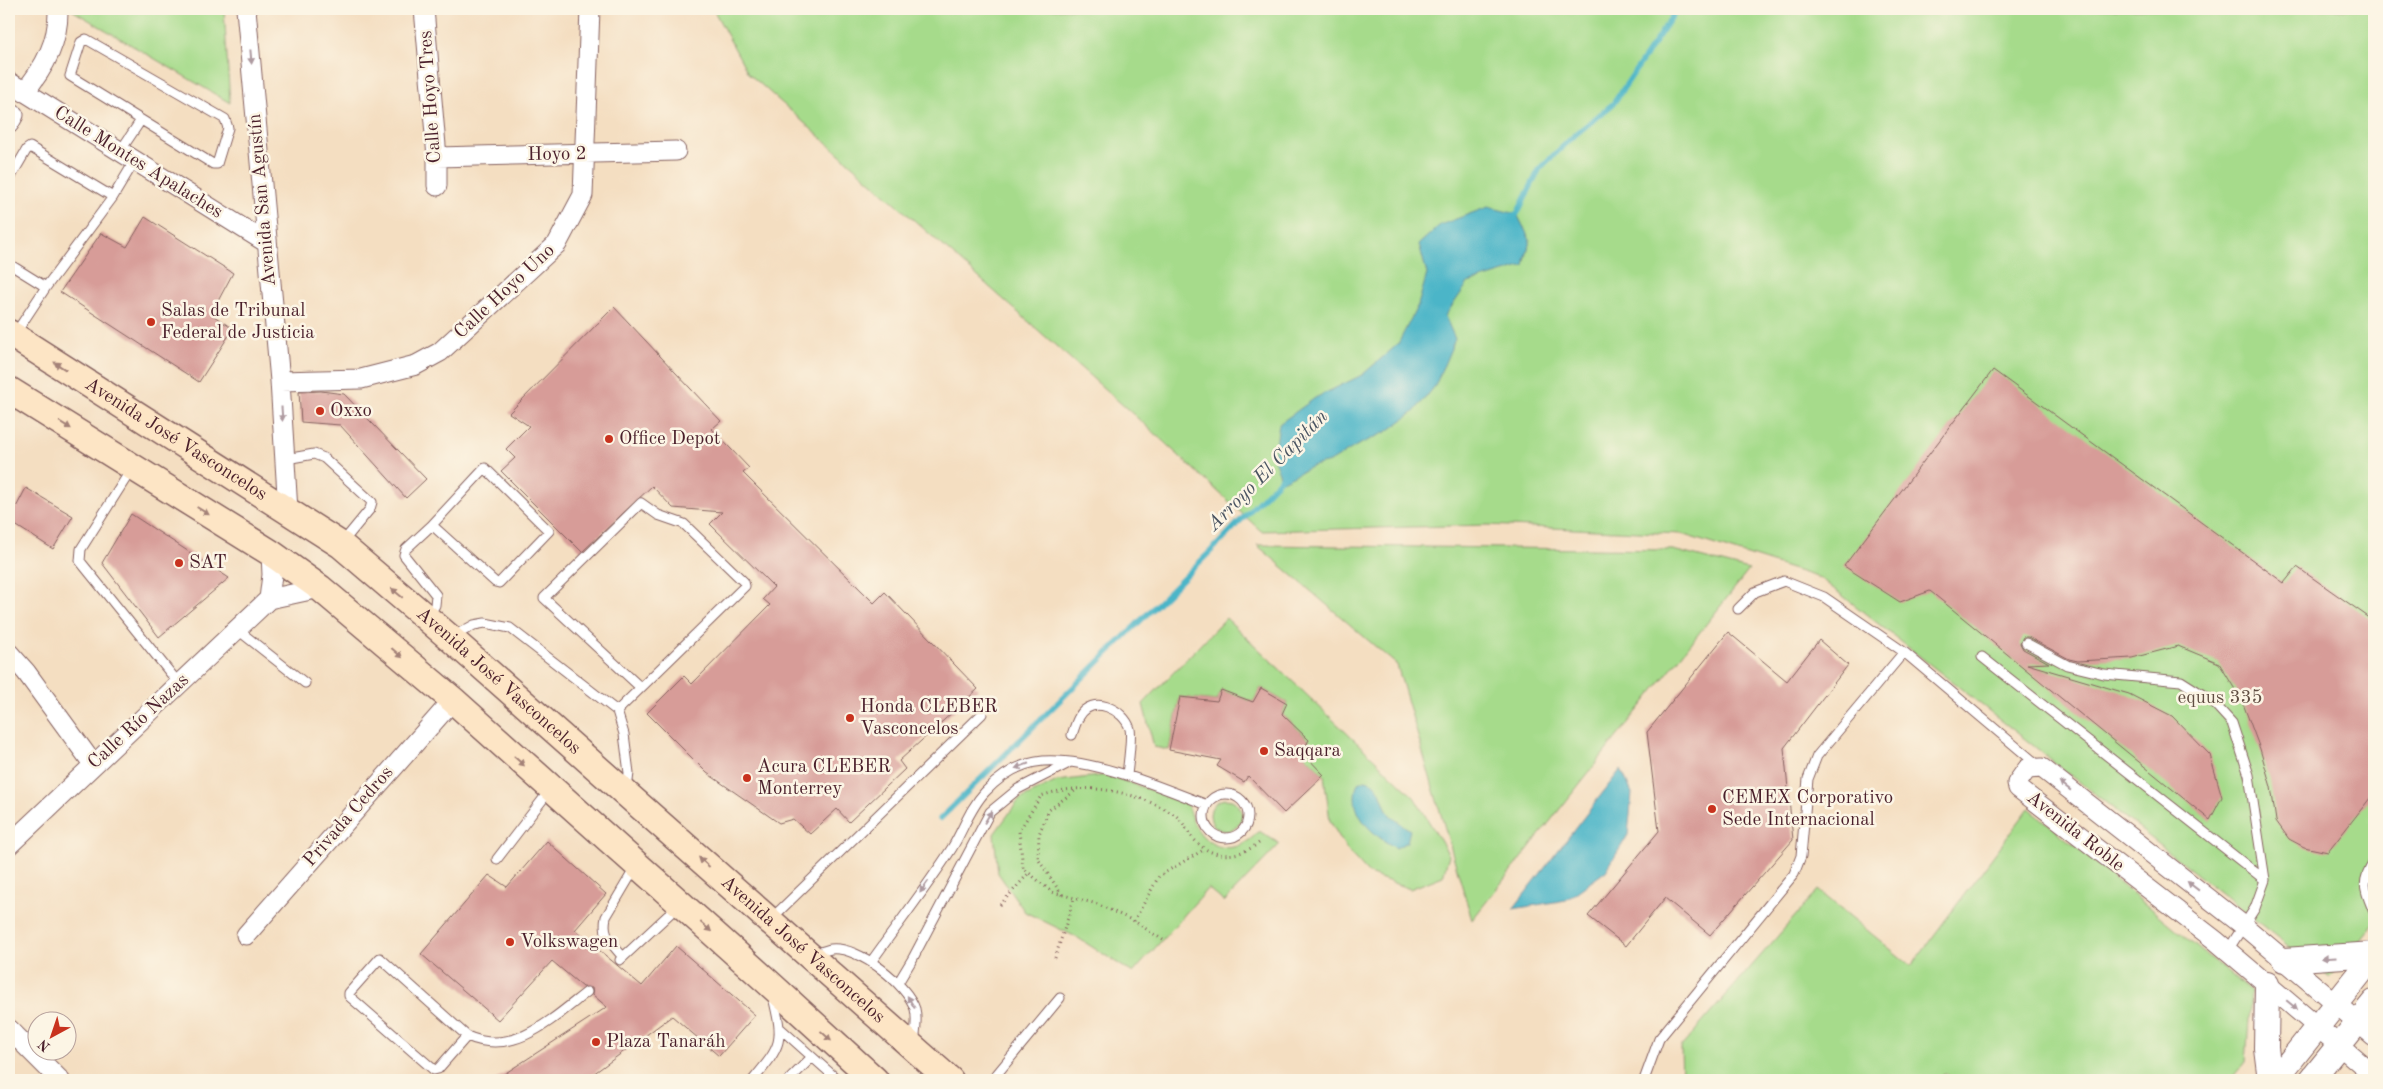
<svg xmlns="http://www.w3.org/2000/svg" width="2383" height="1089" font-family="'Old Standard TT',serif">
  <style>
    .green { fill: #a6db8b; stroke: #787d5b }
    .water { fill: #4bb5c8; stroke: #4a6a7a }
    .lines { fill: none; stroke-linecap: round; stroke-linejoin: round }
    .stream { stroke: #4bb5c8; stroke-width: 5.5 }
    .building { fill: #d79c98 }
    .service-casing { stroke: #866260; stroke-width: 11 }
    .minor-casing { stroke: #866260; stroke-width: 21 }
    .tertiary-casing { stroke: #866260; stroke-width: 26 }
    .secondary-casing { stroke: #866260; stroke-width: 29 }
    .path { stroke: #866260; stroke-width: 3; stroke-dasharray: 1 4; stroke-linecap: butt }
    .service { stroke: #fff; stroke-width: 9 }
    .minor { stroke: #fff; stroke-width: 19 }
    .tertiary { stroke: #fff; stroke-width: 24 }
    .secondary { stroke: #fde5c5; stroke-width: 26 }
    .oneway { fill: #ae9aa0 }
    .oneway2 { fill: #a48278 }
    .poi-dot { fill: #c8321e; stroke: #fcf5e5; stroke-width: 2 }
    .labels { text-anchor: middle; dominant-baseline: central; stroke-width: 5; stroke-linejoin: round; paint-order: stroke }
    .street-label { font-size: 19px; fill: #4a1f2b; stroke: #fcf5e5 }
    .poi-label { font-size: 19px; fill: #4a1f2b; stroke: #fcf5e5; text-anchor: start }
    .park-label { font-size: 19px; fill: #614e43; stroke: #fcf5e5 }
    .water-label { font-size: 20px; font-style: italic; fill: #4a5462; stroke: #fcf5e5 }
  </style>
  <rect width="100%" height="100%" fill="#fcf5e5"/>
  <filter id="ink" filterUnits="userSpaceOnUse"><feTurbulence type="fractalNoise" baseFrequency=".02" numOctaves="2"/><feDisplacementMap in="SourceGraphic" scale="10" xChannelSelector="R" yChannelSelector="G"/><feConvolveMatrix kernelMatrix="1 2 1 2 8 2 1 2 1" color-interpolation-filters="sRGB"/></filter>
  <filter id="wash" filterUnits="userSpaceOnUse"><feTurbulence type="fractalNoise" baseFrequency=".0096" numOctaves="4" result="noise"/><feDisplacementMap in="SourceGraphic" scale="20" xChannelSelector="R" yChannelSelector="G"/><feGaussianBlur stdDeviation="1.12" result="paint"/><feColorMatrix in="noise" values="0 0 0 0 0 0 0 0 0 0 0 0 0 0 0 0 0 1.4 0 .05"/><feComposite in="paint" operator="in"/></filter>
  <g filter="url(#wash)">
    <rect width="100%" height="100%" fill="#f4dec1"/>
    <path class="green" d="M70,9h154l6,94z
      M713,9h1661v914l-45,55 -509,-400 -139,-44 -193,-9 -227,6 -109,-100 -404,-358z
      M1257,545l416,5 76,20 -277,350 -75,-255z
      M1226,618l188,179 35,58 -6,21 -33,13 -41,-15 -22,-24 -17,-29 -6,-46 -22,-23 7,-12 -27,-26 5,-11 -26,-15 -8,14 -32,-12 -4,11 -37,-4 -11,53 -15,-3 -11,-43z
      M1107,775l55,19 26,11c7,39 42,59 71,26l21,13 -56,58 -16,-14 -75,85 -55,-35 -53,-26 -27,-39 -4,-39 25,-34 38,-19z
      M1210 815a16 16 0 1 1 32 0a16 16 0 1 1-32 0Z
      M2029,808l222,184 -5,70 -15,18h-277l-10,-7 -6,7h-256l-1,-33 137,-157 93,76z"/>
    <path class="water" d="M1488,207l29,7 13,26 -6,26 -56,17 -23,33 10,23 -20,47 -21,26 -28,20 -30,14 -26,16 -17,4 -31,15 -8,-22 5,-35 36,-26 47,-23 36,-31 20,-39 9,-31 -8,-30 21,-19z
      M1621,769l11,24 -4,42 -22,36 -40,29 -53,9z
      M1365,780c18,2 16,25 26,36 6,5 13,10 19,14l-3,12 -11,6c-24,-13 -50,-36 -38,-65z"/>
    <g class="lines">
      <path class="stream" d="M1511,219l6,-5 23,-46 36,-34 37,-30 64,-95
        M940,819l280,-277 66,-69"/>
    </g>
    <g id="blocks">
      <path class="building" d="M145,217l88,56 -22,41 22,15 -34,53 -139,-90 41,-59 26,14z
        M614,307l107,114 -9,8 37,39 -6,5 131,130 11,-11 93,97 -79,72 6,8 -56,53 -12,-13 -27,25 -17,-15 -14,4 -72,-50 -60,-60 37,-37 8,8 78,-79 -7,-6 11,-12 -64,-63 12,-12 -49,-4 -21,-22 -70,66 -81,-81 14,-13 -9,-9 23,-23 -20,-13z
        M1993,370l291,213 13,-16 77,54v172l-46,59 -24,-5 -15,-8 -13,-18 -5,-34 -11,-38 -18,-48 -23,-38 -41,-17 -46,12 -54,3 -9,-2 -41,-22h-5l-3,6 3,6 26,14 -22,1 102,30 43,22 38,39 12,42 -12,23 -280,-229 -30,11 -56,-36z
        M321,391l23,3 82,85 -20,19 -66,-73 -39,-3 -2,-30z
        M26,488l47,28 -20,33 -44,-28z
        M131,514l98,64 -70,59 -57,-74z
        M1728,632l59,49 32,-41 29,25 -64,83 9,92 -83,95 -45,-37 -39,48 -38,-30 71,-85 -12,-99z
        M1261,688l26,15 -5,11 27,26 -7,12 22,23 -40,38 -36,-37 -4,6 -27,-16 4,-6 -52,-10 11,-53 37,4 4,-11 32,12z
        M547,841l59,53 -31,36 67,56 34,-40 79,69 -36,41 -47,-40 -87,64h-90l112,-73 -14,-12 -1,-7 -9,-1 -31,-26 -54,59 -77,-66 68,-79 18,12z"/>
    </g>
  </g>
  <g filter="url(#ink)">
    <use href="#blocks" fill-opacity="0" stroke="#866260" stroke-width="1"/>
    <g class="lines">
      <g class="service-casing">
        <path id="service" d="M86,39l139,80 3,9 -11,36h-4l-143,-88 11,-34z
          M119,153l22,-33
          M9,180l18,-31 3,-2 83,50
          M9,264l37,23 67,-90 21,-35
          M15,334l31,-47
          M286,459l28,-5 10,4 48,44 -2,7 -28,34
          M485,468l64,63 -50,52 -4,-1 -63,-57z
          M131,470l-50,79 -1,12 100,124
          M1738,609l17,-17 29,-11 40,16 80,55 135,114
          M429,616l6,-11 1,-10 -32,-40 2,-6 26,-24
          M238,630l67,53
          M452,637l22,-12 11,-2 25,5 107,83 7,23 5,39 -2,16
          M2026,643l41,22 37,9 77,7 30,19 21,23 17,52 16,105 -10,28 -27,42
          M1982,657l283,223
          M617,711l128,-125 -1,-4 -60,-58 -26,-9 -17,-12 -97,95 96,89
          M1072,735c2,-6 4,-13 7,-18 13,-23 45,-8 51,12 2,8 -2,36 -3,46
          M1204 816a22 22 0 1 1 44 0a22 22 0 1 1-44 0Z
          M497,859l53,-69
          M2374,862c-14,21 -9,28 0,50
          M771,919l211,-205
          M813,955c6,-2 12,-5 18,-6 28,-3 76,35 84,60 3,11 0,24 -1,35
          M623,957c-12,-14 -21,-21 -17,-40l29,-49
          M620,960l58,-54
          M871,962c27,-38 56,-75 81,-114 11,-18 18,-40 33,-56 15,-16 35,-29 58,-31 51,-3 117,26 164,44
          M898,983l15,-25 77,-146 28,-23 49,-25
          M781,1029l57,51
          M467,1036l-29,33 -4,1 -85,-74v-3l31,-35 87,78c47,21 85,-17 120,-44
          M753,1080c29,-35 31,-38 20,-83
          M789,1080l23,-23
          M992,1080l68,-82
          M1644,1080l15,-41 135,-165 7,-18 7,-77 9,-23 87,-104"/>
      </g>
      <g class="minor-casing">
        <path id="minor" d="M246,9l34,372 8,130
          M424,9l13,148v29
          M9,82l258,161
          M24,92c20,-23 35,-52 34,-83
          M9,124l5,-9
          M437,157l239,-6
          M280,381l81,-2 55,-14 24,-13 117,-108 26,-49 7,-186
          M269,599l3,-24 -1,-22
          M9,653l17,19 67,92
          M9,845l260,-246 51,-11
          M246,935l207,-235
          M9,1029l51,51
          M2374,1036l-130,-110 -202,-158 -15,1 -10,14 1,5 197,152 159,135"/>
      </g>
      <g class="tertiary-casing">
        <path id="tertiary" d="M2284,960l90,-6
          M2267,984l-1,64 4,32
          M2275,1080l99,-124
          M2311,1080l63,-78"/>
      </g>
      <g class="secondary-casing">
        <g id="secondary">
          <path id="s1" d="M9,333l332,212 109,93 500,442"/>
          <path d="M9,390l262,163 49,35 133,112 317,284 105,96"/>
        </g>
      </g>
      <path class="path" d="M1062,895l-24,-36 1,-25 10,-24 27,-20
        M1000,905l29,-32
        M1134,921l25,-45 46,-27
        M1163,940l-29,-19 -37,-17 -45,-12 -29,-24 -4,-37 22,-35c41,-15 91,-6 129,16 12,6 14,15 22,25 18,23 45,22 67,6
        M1055,958l19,-59"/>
      <use href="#service" class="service"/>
      <use href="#minor" class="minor"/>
      <use href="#tertiary" class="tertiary"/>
      <use href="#secondary" class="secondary"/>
    </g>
    <defs><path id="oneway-solid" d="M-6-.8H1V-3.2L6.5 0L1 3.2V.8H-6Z" transform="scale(1.25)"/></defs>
    <g class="oneway">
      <use href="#oneway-solid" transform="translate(251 57) rotate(85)"/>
      <use href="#oneway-solid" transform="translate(282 414) rotate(86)"/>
      <use href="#oneway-solid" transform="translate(1022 766) rotate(160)"/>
      <use href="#oneway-solid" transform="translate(2065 786) rotate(-142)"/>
      <use href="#oneway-solid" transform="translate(988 817) rotate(-59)"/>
      <use href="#oneway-solid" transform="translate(2193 886) rotate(-142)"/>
      <use href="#oneway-solid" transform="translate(924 887) rotate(125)"/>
      <use href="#oneway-solid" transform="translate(2329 958) rotate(177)"/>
      <use href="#oneway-solid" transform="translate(911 1002) rotate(-121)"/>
      <use href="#oneway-solid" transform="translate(2292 1005) rotate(40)"/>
    </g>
    <g class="oneway2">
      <use href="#oneway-solid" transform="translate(60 366) rotate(-147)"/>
      <use href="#oneway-solid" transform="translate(65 425) rotate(32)"/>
      <use href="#oneway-solid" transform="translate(203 511) rotate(32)"/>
      <use href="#oneway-solid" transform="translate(397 593) rotate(-140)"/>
      <use href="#oneway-solid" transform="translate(397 653) rotate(41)"/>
      <use href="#oneway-solid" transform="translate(519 761) rotate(42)"/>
      <use href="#oneway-solid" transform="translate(704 862) rotate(-138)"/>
      <use href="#oneway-solid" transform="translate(706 927) rotate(41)"/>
      <use href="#oneway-solid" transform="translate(826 1036) rotate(43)"/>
    </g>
  </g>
  <g class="poi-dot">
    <circle cx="151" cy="322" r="5"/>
    <circle cx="320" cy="411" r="5"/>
    <circle cx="609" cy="439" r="5"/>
    <circle cx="179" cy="563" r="5"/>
    <circle cx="850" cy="718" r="5"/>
    <circle cx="1264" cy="751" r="5"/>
    <circle cx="747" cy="778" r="5"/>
    <circle cx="1712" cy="809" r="5"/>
    <circle cx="510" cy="942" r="5"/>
    <circle cx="596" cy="1042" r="5"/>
  </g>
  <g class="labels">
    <g class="street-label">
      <text transform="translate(431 97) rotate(-94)">Calle Hoyo Tres</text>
      <text transform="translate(557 155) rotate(-1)">Hoyo 2</text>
      <text transform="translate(138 163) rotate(32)">Calle Montes Apalaches</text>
      <text transform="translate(263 200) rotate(-95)">Avenida San Agustín</text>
      <text transform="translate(505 292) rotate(-43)">Calle Hoyo Uno</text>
      <text stroke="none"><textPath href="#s1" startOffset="198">Avenida José Vasconcelos</textPath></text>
      <text stroke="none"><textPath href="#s1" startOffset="602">Avenida José Vasconcelos</textPath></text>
      <text transform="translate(139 722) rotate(-43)">Calle Río Nazas</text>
      <text transform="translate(349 817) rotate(-49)">Privada Cedros</text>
      <text transform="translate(2075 832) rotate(38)">Avenida Roble</text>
      <text stroke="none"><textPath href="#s1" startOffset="1008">Avenida José Vasconcelos</textPath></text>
    </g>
    <g class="poi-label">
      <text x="161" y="311">Salas de Tribunal<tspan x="161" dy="22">Federal de Justicia</tspan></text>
      <text x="330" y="411">Oxxo</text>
      <text x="619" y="439">Office Depot</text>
      <text x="189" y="563">SAT</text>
      <text x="860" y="707">Honda CLEBER<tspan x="860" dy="22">Vasconcelos</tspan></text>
      <text x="1274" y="751">Saqqara</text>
      <text x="757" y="767">Acura CLEBER<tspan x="757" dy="22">Monterrey</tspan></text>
      <text x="1722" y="798">CEMEX Corporativo<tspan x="1722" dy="22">Sede Internacional</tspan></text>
      <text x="520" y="942">Volkswagen</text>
      <text x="606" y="1042">Plaza Tanaráh</text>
    </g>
    <g class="park-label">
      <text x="2220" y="698">equus 335</text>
    </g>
    <g class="water-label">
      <text transform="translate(1268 471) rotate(-45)">Arroyo El Capitán</text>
    </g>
  </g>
  <rect width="2383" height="1089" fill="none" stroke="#fcf5e5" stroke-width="30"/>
  <g transform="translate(52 1036) rotate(220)"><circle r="24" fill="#fcf5e5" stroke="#b59f9b"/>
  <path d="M0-4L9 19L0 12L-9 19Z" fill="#c8321e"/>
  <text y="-8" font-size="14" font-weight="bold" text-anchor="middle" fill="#4a1f2b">N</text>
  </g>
</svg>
